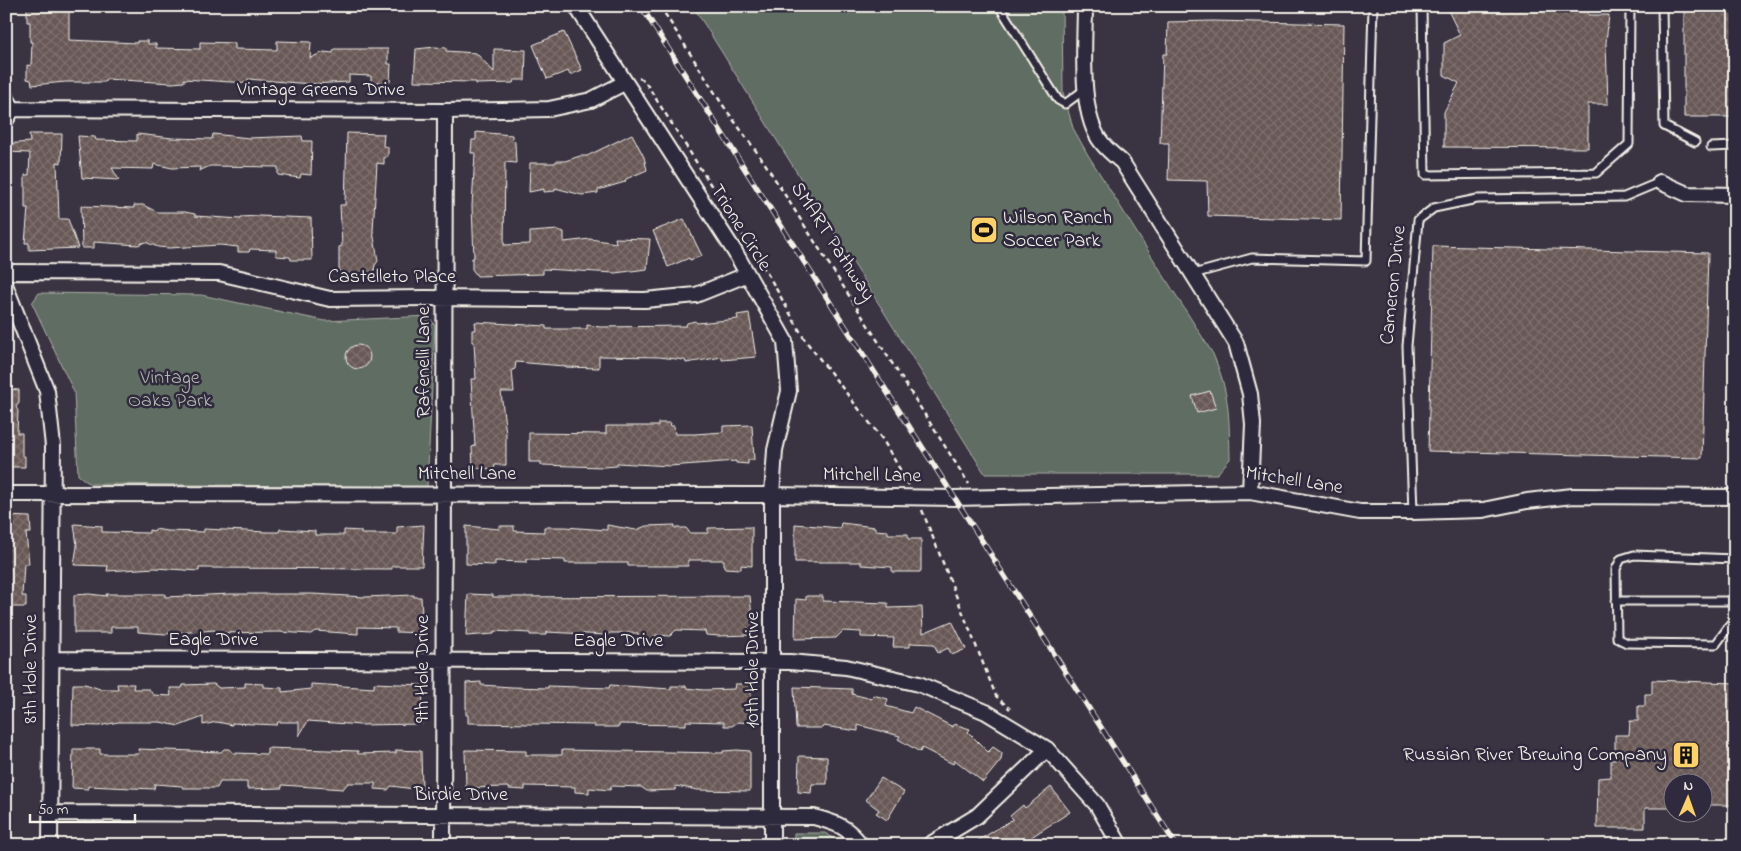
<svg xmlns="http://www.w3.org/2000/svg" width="1741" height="851" font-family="'Indie Flower',sans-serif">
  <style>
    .green { fill: #616d62; stroke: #aaafa5 }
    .building { fill: url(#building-cross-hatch); stroke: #f4f1e8 }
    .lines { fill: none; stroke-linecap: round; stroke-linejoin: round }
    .lane-casing { stroke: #f4f1e8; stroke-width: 11 }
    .street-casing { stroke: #f4f1e8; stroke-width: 18 }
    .path { stroke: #f4f1e8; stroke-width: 2.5; stroke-dasharray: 5 4; stroke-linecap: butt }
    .lane { stroke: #2f2a3d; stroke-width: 7 }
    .street { stroke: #2f2a3d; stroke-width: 14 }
    .rail-casing { stroke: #f4f1e8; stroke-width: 5.5 }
    .rail { stroke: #2f2a3d; stroke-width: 4; stroke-dasharray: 11; stroke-linecap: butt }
    .labels { text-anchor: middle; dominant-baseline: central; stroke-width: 5; stroke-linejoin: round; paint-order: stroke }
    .street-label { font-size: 20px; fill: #f4f1e8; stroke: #2f2a3d }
    .poi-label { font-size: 20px; fill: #f4f1e8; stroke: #2f2a3d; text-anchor: start }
    .park-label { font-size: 20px; fill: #b2b6ac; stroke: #2f2a3d }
  </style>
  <defs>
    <pattern id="building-cross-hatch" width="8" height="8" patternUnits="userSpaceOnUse" patternTransform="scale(1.25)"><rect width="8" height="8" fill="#685856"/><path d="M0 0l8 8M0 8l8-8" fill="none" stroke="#7e706e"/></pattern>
  </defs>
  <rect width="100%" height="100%" fill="#3a3342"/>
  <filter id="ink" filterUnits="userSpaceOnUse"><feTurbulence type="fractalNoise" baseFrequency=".02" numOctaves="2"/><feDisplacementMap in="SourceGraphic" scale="10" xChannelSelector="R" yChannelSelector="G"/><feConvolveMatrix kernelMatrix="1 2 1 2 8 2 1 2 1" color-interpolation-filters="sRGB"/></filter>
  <g filter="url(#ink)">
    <path class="green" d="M693,6h369l1,86 10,36 15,27 125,199c17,40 16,62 17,105l-13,15h-232z
      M39,293l162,2 124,26 104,-5 6,10 -8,161 -337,-3 -12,-9 -4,-83 -42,-89z
      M794,833h31l19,12h-50z"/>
    <path class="building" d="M1446,6h142v9h21l-3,27 2,62h-20v44l-144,-1v-35l15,-29 -15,-8v-32l16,-8z
      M1684,6h51v111h-51z
      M27,8l42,1v31l68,3v-2h11v3h8v4l44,1v-7l35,1v6l42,1v-9l34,1 -1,16 14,-6 9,1 1,-4h54v15h3l-1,18 -19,1v-7l-22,-1v7l-38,2 -63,-5 -1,4 -63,-4v3l-12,1 -67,-4v3h-39l-34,3 -1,-5 -4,-1v-14l4,1 1,-24h-2v-20h-3z
      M1213,21l131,3 -3,196 -133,-4 -1,-35 -39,-1 1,-37h-9l3,-89h4l1,-32z
      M564,32l18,38 -12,5 -2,-4 -21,8 -14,-34z
      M435,47l11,1v3l30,2 18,19v-23l32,1 -1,30h-11l-1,3 -37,1v-2l-62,-1 2,-32z
      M476,132l36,3v4l3,3 1,21 -11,-1 -1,83 26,-1v-12l28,-2 6,2v10l26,-3 26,4 -1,-5 35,1 -3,30 -32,4 -72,-4v5l-66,2 -5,-7v-11h2l-2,-52 3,-53h-4l1,-13h4z
      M347,133l37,1 -1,12 5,1v9l-4,2v6l-7,-1 -4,68 5,30 -3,4 -1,8 -35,1v-27l3,-1 -2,-41h5z
      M29,134h33l-1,29 -4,-1 2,57h9l10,29 -49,2v-7h-4l3,-35h-3v-33h4l1,-22 -24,-1v-8l24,-2z
      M137,134l35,4 40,1 1,-5 36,4 53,-2 1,5h9l-1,34 -10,-1 -1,4 -22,-3v-8l-68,-1 -11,5 1,-4 -28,1 -18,-4 -1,5 -41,-1 7,12 -37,-2 -4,-42 17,1 1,3 41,1z
      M632,134l12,23 3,13 -21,9 -1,3 -27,8v3l-16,2 -27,-7v3l-11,1v-3l-15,3 1,-29h25l1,-2h9l15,-5h7z
      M134,205h9l14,7h28l10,2v2l46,3v-2l17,-1 53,2 1,42h-21l-1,-3 -14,-1v-6l-26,-1 -1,3h-11v-5l-18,-2 -51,3 -11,-1 -13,-5 -7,3 -44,-3v6h-12l-1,-42 53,2z
      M684,219l18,37 -12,4 -1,-2 -21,9 -15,-36z
      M1433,246l275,7 -6,205 -274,-7z
      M749,313l7,44 -34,3v-3l-36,6 -1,-3 -26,-3 -60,-1v12l-35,-1v-1l-48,-4 -1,7 -3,1 2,22h-13l5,42v31h-11l-1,4 -21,-1 -1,-21 3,-1 -4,-67h5l-2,-37h-2v-12h4l-1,-8 71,4v3h41v-4l13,2 86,-1 1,-3 8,-2 2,2 41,-4 -1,-4z
      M346 357a12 12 0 1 1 24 0a12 12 0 1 1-24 0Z
      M6,389l13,1v13l-3,4 2,4 -1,22h5v23h3v11h-19z
      M1210,391l6,17 -19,5 -5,-17z
      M658,423h13l-1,3h4l1,8h20l28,-2v-6l29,-1 2,35h-6v4l-12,-1v-2l-66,5 -53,-3v3l-14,1 -62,-2v-3h-12v-29l77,1v-8h52z
      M6,516l24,1 1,16h-5l3,31h-5l-2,32h4v11h-20z
      M841,523l34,4v3l13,1v3h20v5h13v33h-29v-5l-31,-2v-3h-66v-38l45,4z
      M74,524l28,2v6l47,1v-3l5,1 1,-2 12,2 37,1v-3l63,3h12l1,-3 35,2v4h29v-5l17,1v3h36v-7l27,-2 -2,41h-30v3l-193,-1v3l-44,-3 -48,3 1,-5 -34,-1 3,-19z
      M607,525l29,5 10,-4 29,-1v3h11l4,5h18v-5l44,-1v39l-11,-1v4l-17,-1v-8h-36v6h-60v-3h-63v-3l-38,-1v3l-32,-1v4l-29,-1v-38l33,3v-3h15v5l30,1v-5h21l42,3z
      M89,594l18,2 -1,-2h59v3l65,-3h83l52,3 49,-2v2h7l2,36 -27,-1v-4l-38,-1v7l-43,-3 -4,3 -32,-2 -64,1v-3l-49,4 -28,-2v-5h-27v6h-37v-38z
      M468,594l25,1v2l257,-1 3,33h-2l-1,6 -31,1 -13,-1 -1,-4 -29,-1 -6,6 -14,-1v5h-13v-3h-5v-4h-28l-3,2 -61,-3v3h-16v-2l-36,-2v3l-28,2z
      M806,596h17v5l65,2v5l34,-1 1,26 29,-12 14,28 -14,6 -4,-7 -10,5 -4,-9 -24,-1v4h-17l1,-9 -33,-1v-5l-18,-1 -7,7 -41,1 1,-40 10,1z
      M1652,680l83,3v122h-31v-21h-30l-2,24h-27v20h-48l1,-50 13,-1v-17h4v-25h14l1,-14h8v-15h7v-12h7z
      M481,682v3l31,2 36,1v-2l61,2 1,-3 61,4v-3h15v2l18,2 30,-1 1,-5h16v39l-13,-1 -6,4h-8v-4l-38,-1v4l-67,-1v3h-25v-2l-126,-2v-8h-2v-32z
      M245,683l18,1v3l19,1v4l29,-3v-5l63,4v-5l49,2 -1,39 -62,1 -52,-4 -9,15v-14h-21l-1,3 -45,-2v2l-15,-3 -14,3v-8l-24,9 -19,-4h-42l-19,4 -27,-1 1,-41h12l15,5h18l-1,-5h17l-1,5h16l4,6 18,1 -1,-8h12l1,-3 31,-1 5,4 26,-1z
      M794,687l58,2v5l20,5 1,-4 15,4 -2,7 25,7 3,-6 39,20 1,-3 16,5 -2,3 20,20 5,-5 9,6 -1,7 -18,22 -28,-22 -2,4 -31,-16 -2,4 -22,-13 2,-3 -42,-11v6l-35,-5v2h-27z
      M267,748l91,3v3l38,-1v-3l25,1 1,39 -31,-4 -3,4 -13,-1v-6h-27l-5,6 -61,-4v3l-35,1v-7h-27l-3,6h-34l-1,-2 -27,-2 -1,5 -66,-3v3l-16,-1 1,-39h27v5h39l-1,-5 83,3 3,-3h5l5,4 33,1z
      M465,750l61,1v4h36v-5l161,3v-2l14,-1 13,1v40l-52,-1 -22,-4 -1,4 -28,1 -6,-4 -30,-1 -1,4 -21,-2v5l-14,-1v-5l-50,-1v4l-16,-1v-2l-43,1z
      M799,756l28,1v27h-15l-1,9 -13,-1z
      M881,778l23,14 -17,28 -11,-7 3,-3 -13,-10z
      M1051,787l19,25 -51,33h-48l42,-26 -3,-3 13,-11 2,3z"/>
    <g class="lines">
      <g class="lane-casing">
        <path id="lane" d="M999,6l59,94 7,4 19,-14
          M1422,6l3,169 171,-2 33,-29 1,-138
          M1662,6l2,120 31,16
          M1711,147l24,-1
          M1193,274l59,-16 114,3 7,-255
          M1413,512l-6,-166 11,-126 16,-12 43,-9 147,-2 36,-15
          M1735,559l-101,-4 -13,4 -5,10 1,69 10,5 89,1 19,-26
          M1616,601h119"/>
      </g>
      <g class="street-casing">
        <path id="street" d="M576,6l159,246 50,89 4,50 -14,59 -3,45v350
          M1085,6c0,37 -7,108 17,137 5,7 13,13 20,19l114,181 14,51 3,30 -3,68
          M6,97l7,12 -7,11
          M13,109l432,2 104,-2 42,-9 33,-17
          M1660,182l27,12 48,1
          M6,272l213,1 111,26 96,-1 219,2 51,-5 50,-20
          M6,287l41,104 6,55 -3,399
          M6,494l766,1 182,3 296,-6 110,20h53l70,-2 44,-9 46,-5 162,1
          M51,659l739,3 56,5 73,17 67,28 61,37 50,56 23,40
          M50,813l764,4c22,6 33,9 47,28
          M443,845l2,-734
          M929,845l48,-29 70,-67"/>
      </g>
      <path class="path" d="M660,6l62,98 42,58 205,322
        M639,78l5,2 126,198 35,62 78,100 26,45
        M922,510l74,186 14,13"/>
      <use href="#lane" class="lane"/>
      <use href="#street" class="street"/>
      <g class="rail-casing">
        <path id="rail" d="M641,6l535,839"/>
      </g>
      <use href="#rail" class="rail"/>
    </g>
  </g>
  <defs>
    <g id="stadium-square" transform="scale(1.4375)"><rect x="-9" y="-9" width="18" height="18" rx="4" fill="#ffd166" stroke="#2f2a3d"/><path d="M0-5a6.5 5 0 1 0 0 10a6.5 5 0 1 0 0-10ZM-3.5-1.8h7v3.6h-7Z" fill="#111"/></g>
    <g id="building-square" transform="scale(1.4375)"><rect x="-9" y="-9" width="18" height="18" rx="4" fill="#ffd166" stroke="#2f2a3d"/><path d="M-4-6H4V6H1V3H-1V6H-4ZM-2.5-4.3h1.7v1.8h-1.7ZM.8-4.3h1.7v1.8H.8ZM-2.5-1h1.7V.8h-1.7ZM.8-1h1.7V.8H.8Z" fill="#111"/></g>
  </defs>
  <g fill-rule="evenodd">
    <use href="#stadium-square" x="984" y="230"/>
    <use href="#building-square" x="1686" y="755"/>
  </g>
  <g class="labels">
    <g class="street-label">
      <text x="321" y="90">Vintage Greens Drive</text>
      <text transform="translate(740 228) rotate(58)">Trione Circle</text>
      <text transform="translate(832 242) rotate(57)">SMART Pathway</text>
      <text x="392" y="277">Castelleto Place</text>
      <text transform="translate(1394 285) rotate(-84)">Cameron Drive</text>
      <text transform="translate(424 362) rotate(-90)">Rafenelli Lane</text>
      <text x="467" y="474">Mitchell Lane</text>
      <text transform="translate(872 476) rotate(1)">Mitchell Lane</text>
      <text transform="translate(1294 481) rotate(9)">Mitchell Lane</text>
      <text x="213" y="640">Eagle Drive</text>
      <text x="618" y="641">Eagle Drive</text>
      <text transform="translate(31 669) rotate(-90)">8th Hole Drive</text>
      <text transform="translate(423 669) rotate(-90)">9th Hole Drive</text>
      <text transform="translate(753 670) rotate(-90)">10th Hole Drive</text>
      <text x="461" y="795">Birdie Drive</text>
    </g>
    <g class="poi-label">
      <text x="1003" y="218">Wilson Ranch<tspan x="1003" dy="23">Soccer Park</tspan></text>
      <text x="1667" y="755" text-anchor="end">Russian River Brewing Company</text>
    </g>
    <g class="park-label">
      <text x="170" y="378">Vintage<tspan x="170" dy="23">Oaks Park</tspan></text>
    </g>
  </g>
  <rect width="1741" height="851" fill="none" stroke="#2f2a3d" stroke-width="25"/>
  <rect x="12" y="12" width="1716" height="826" fill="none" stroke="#f4f1e8" stroke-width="2" filter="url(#ink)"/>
  <g transform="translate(1688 798) rotate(2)"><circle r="24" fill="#2f2a3d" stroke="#7e7a81"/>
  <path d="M0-4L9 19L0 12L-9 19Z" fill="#ffd166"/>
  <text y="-8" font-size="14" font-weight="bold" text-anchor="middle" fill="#f4f1e8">N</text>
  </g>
  <path d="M30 814v8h105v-8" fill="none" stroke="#f4f1e8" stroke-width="2.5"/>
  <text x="38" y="814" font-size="15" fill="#f4f1e8" stroke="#2f2a3d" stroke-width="4" paint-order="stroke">50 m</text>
</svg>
